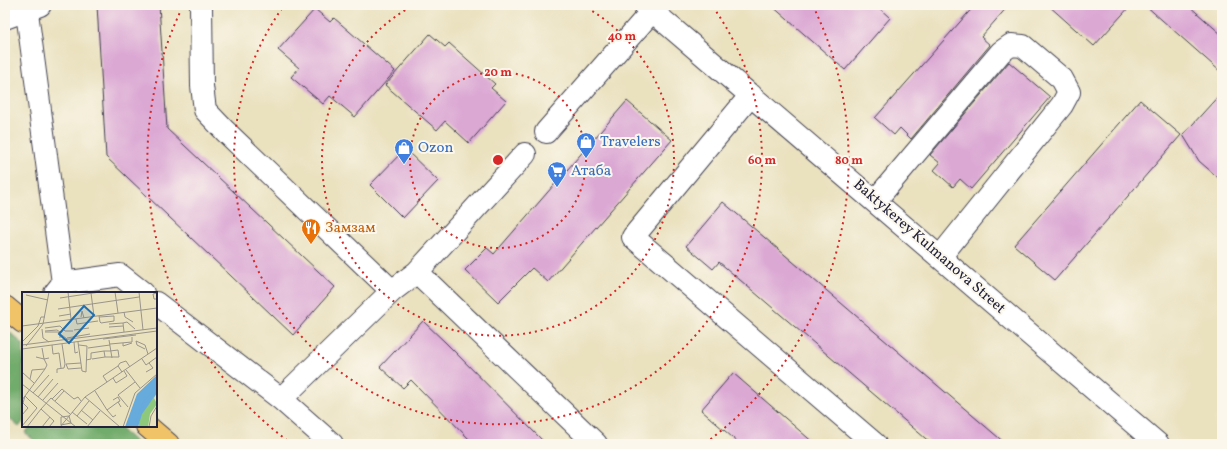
<svg xmlns="http://www.w3.org/2000/svg" width="1227" height="449" font-family="Vollkorn,serif">
  <style>
    .forest { fill: #72ac6c; stroke: #4a6754 }
    .building { fill: #dba8d4 }
    .lines { fill: none; stroke-linecap: round; stroke-linejoin: round }
    .minor-casing { stroke: #403f4f; stroke-width: 24 }
    .major-casing { stroke: #403f4f; stroke-width: 24 }
    .minor { stroke: #fff; stroke-width: 22 }
    .major { stroke: #f1c369; stroke-width: 22 }
    .ring { fill: none; stroke: #d62828; stroke-width: 2; stroke-dasharray: 2 4 }
    .labels { text-anchor: middle; dominant-baseline: central; stroke-width: 4; stroke-linejoin: round; paint-order: stroke }
    .shop-label { font-size: 15px; fill: #366cbe; stroke: #fbf7ec; text-anchor: start }
    .food-label { font-size: 15px; fill: #c56008; stroke: #fbf7ec; text-anchor: start }
    .street-label { font-size: 15px; fill: #22223b; stroke: #fbf7ec }
    .inset-river { fill: none; stroke: #67aadc; stroke-width: 2 }
    .inset-road { fill: none; stroke: #9a958a; stroke-width: 1 }
    .view { fill: #1f6fb2; fill-opacity: 0.15; stroke: #1f6fb2; stroke-width: 2 }
    .inset-edge { fill: none; stroke: #22223b; stroke-width: 2 }
    .centre { fill: #d62828; stroke: #fbf7ec; stroke-width: 2 }
    .ring-label { font-size: 12px; text-anchor: middle; font-weight: bold; fill: #d62828; stroke: #fbf7ec; stroke-width: 4; stroke-linejoin: round; paint-order: stroke }
  </style>
  <rect width="100%" height="100%" fill="#fbf7ec"/>
  <filter id="ink" filterUnits="userSpaceOnUse"><feTurbulence type="fractalNoise" baseFrequency=".025" numOctaves="2"/><feDisplacementMap in="SourceGraphic" scale="8" xChannelSelector="R" yChannelSelector="G"/><feConvolveMatrix kernelMatrix="1 2 1 2 8 2 1 2 1" color-interpolation-filters="sRGB"/></filter>
  <filter id="wash" filterUnits="userSpaceOnUse"><feTurbulence type="fractalNoise" baseFrequency=".012" numOctaves="4" result="noise"/><feDisplacementMap in="SourceGraphic" scale="16" xChannelSelector="R" yChannelSelector="G"/><feGaussianBlur stdDeviation="0.9" result="paint"/><feColorMatrix in="noise" values="0 0 0 0 0 0 0 0 0 0 0 0 0 0 0 0 0 1.4 0 .05"/><feComposite in="paint" operator="in"/></filter>
  <g filter="url(#wash)">
    <rect width="100%" height="100%" fill="#eae1bf"/>
    <path class="forest" d="M8,331l15,13v78l-4,5 -14,-12v-63l2,-3z
      M31,426h86l21,18h-99l-14,-11z"/>
    <g id="blocks">
      <path class="building" d="M97,5h62l8,124 168,158 -42,48 -187,-178z
        M771,5h105l14,13 -45,52z
        M975,5h34l-28,32 9,8 -79,94 -11,-11 -6,7 -19,-17z
        M1048,5h83l-37,41z
        M1145,5h43l34,30v38z
        M315,9l15,13 4,-4 61,53 -40,46 -25,-21 -7,8 -32,-27 8,-9 -21,-18z
        M430,34l15,13 4,-4 46,41 -4,4 15,13 -37,42 -24,-22 -8,9 -52,-45z
        M1009,62l41,35 -79,92 -11,-10 -7,8 -19,-17 6,-7 -10,-8z
        M1222,92v89l-23,-20 -16,-26z
        M1140,100l41,35 -126,145 -41,-35z
        M627,101l45,39 -124,142 -16,-14 -34,34 -33,-32 22,-22 7,6z
        M405,149l33,32 -35,37 -33,-33z
        M723,202l283,242h-74l-213,-182 -6,7 -27,-23z
        M423,321l23,22 100,101h-72l-63,-64 -8,8 -23,-21z
        M733,373l82,71h-75l-39,-34z"/>
    </g>
  </g>
  <g filter="url(#ink)">
    <use href="#blocks" fill-opacity="0" stroke="#403f4f" stroke-width="1"/>
    <g class="lines">
      <g class="minor-casing">
        <path id="minor" d="M26,5l37,278
          M201,5l1,81 3,24 20,21 167,160
          M645,5l513,439
          M5,18l35,-13
          M751,95l-118,142 242,207
          M546,132l106,-121
          M875,201l126,-149 10,-7 12,1 39,33 7,13 -7,13 -122,152
          M417,272l179,172
          M55,293l8,-10 57,-8 23,18
          M156,303l125,96 51,45
          M281,399l111,-108 25,-19 108,-118"/>
      </g>
      <g class="major-casing">
        <path id="major" d="M5,307l18,15
          M147,426l21,18"/>
      </g>
      <use href="#minor" class="minor"/>
      <use href="#major" class="major"/>
    </g>
  </g>
  <g class="ring">
    <circle cx="498" cy="160" r="88"/>
    <path d="M582 5A176 176 0 1 1 414 5"/>
    <path d="M713 7A264 264 0 1 1 283 7"/>
    <path d="M292 444A351 351 0 0 1 183 6M813 6A351 351 0 0 1 704 444"/>
  </g>
  <defs>
    <g id="shop-pin" transform="scale(1)"><path d="M0 17L-7.5 6A9.5 9.5 0 1 1 7.5 6Z" fill="#3f7fe0" stroke="#fbf7ec"/><path d="M-5-2.5h2.3a2.7 3.5 0 0 1 5.4 0H5L5.5 6h-11ZM-1.5-2.5h3a1.5 2.3 0 0 0-3 0Z" fill="#fff"/></g>
    <g id="supermarket-pin" transform="scale(1)"><path d="M0 17L-7.5 6A9.5 9.5 0 1 1 7.5 6Z" fill="#3f7fe0" stroke="#fbf7ec"/><path d="M-6-5.5h2.5l.6 2H6L4.5 2H-2.5L-4.4-4H-6ZM-1.5 3.2a1.3 1.3 0 1 0 .1 0ZM3 3.2a1.3 1.3 0 1 0 .1 0Z" fill="#fff"/></g>
    <g id="restaurant-pin" transform="scale(1)"><path d="M0 17L-7.5 6A9.5 9.5 0 1 1 7.5 6Z" fill="#e8710a" stroke="#fbf7ec"/><path d="M-5-6h1v4h1v-4h1v4h1v-4h1v5L-1.5 .5V6h-2V.5L-5-1ZM5-6V6H3V1.5H1.5Q1.5-4 5-6Z" fill="#fff"/></g>
  </defs>
  <g fill-rule="evenodd">
    <use href="#shop-pin" x="586" y="142"/>
    <use href="#shop-pin" x="404" y="148"/>
    <use href="#supermarket-pin" x="557" y="171"/>
    <use href="#restaurant-pin" x="311" y="228"/>
  </g>
  <g class="labels">
    <g class="shop-label">
      <text x="600" y="142">Travelers</text>
      <text x="418" y="148">Ozon</text>
      <text x="571" y="171">Атаба</text>
    </g>
    <g class="food-label">
      <text x="325" y="228">Замзам</text>
    </g>
    <g class="street-label">
      <text transform="translate(929 247) rotate(41)">Baktykerey Kulmanova Street</text>
    </g>
  </g>
  <g transform="translate(22 292)">
    <rect width="135" height="135" fill="#eae1bf"/>
    <path d="M135,101l-3,5 3,6 -7,10 -2,13h-10l3,-13z" fill="#8ec87d"/>
    <path d="M135,83v18l-15,21 -4,13h-13l12,-33z" fill="#67aadc"/>
    <path class="inset-river" d="M113,135l9,-25 13,-13"/>
    <path class="inset-road" d="M46,0l3,27M93,0l3,21M117,0l4,38M69,1l3,23M135,1l-4,1 1,5h3M4,3l22,5M38,6l40,-6M36,17l81,-12M102,20l1,5 8,5M37,24l12,-2M77,24l1,6 1,1 13,-2v-5l-15,1M59,25l1,-6 2,7M54,27l1,5 21,-3M87,32l14,-1M0,34l135,-18M87,35l14,-1M23,36l15,-2 5,5h8M20,37l1,9 6,4M52,38l15,-2M23,39l12,-1 3,2v6M23,40h13l9,7M102,40l-1,-9 4,-1 8,7M45,46l23,-4M81,47l33,-4M87,48l3,18M0,50l16,-16 3,-9h4M52,50l1,11 3,-1M56,50l4,29 4,1 1,-26 -8,-1M101,51v3l9,-3M88,52l22,-2v-5M0,53l135,-17M30,53l1,9 6,-1 2,15M4,54l17,-22 6,-32M20,56l2,11 5,-1M66,56l22,-3M0,57l135,-18M123,57l-8,-4 -1,-4 9,4 3,9M14,65l8,2 3,6 -2,4M70,67l13,-2M120,67l4,6 11,-8M64,68l5,-1v-6l13,-2h6l8,-1 1,7h-14l-1,-6M44,72l2,5 13,-1M44,72l15,-1M96,74l2,-3 6,-2 4,6M104,78l14,18M0,80l12,11M124,80l7,-4 -4,-5M35,81v-4l7,-1 1,-4 -3,-20M91,86l3,5 11,-7 -3,-5M85,90l-4,-6 15,-10 4,6M0,92l54,43M73,99l12,19 11,-8 3,5M11,101l16,-18M16,105l15,-18M63,105l35,30M30,107l10,-10 12,10 4,-2 3,4M0,108l23,-31 -13,1 -2,9M21,108l15,-17M91,108l5,-3 2,4 -2,1M33,109l9,-10M106,115l-10,-12 17,-13M59,118l12,10M85,118l6,7 3,-2M50,120l15,12M0,123l6,-7 -5,-5 2,-7 12,12 -15,18M47,124l2,7 -10,2v-8zM55,124l12,-15M5,135l14,-18M20,135l8,-10M27,135l5,-6 -13,-12 10,-11 19,16M38,135l25,-30 72,-49M65,135l13,-16M101,135l12,-34 22,-19M127,135l2,-11 6,-10"/>
    <path class="view" d="M62,14l10,9 -25,28 -10,-9z"/>
    <rect width="135" height="135" class="inset-edge"/>
  </g>
  <circle cx="498" cy="160" r="6" class="centre"/>
  <g class="ring-label">
    <text x="622" y="40">40 m</text>
    <text x="498" y="76">20 m</text>
    <text x="762" y="164">60 m</text>
    <text x="849" y="164">80 m</text>
  </g>
  <rect width="1227" height="449" fill="none" stroke="#fbf7ec" stroke-width="20"/>
</svg>
